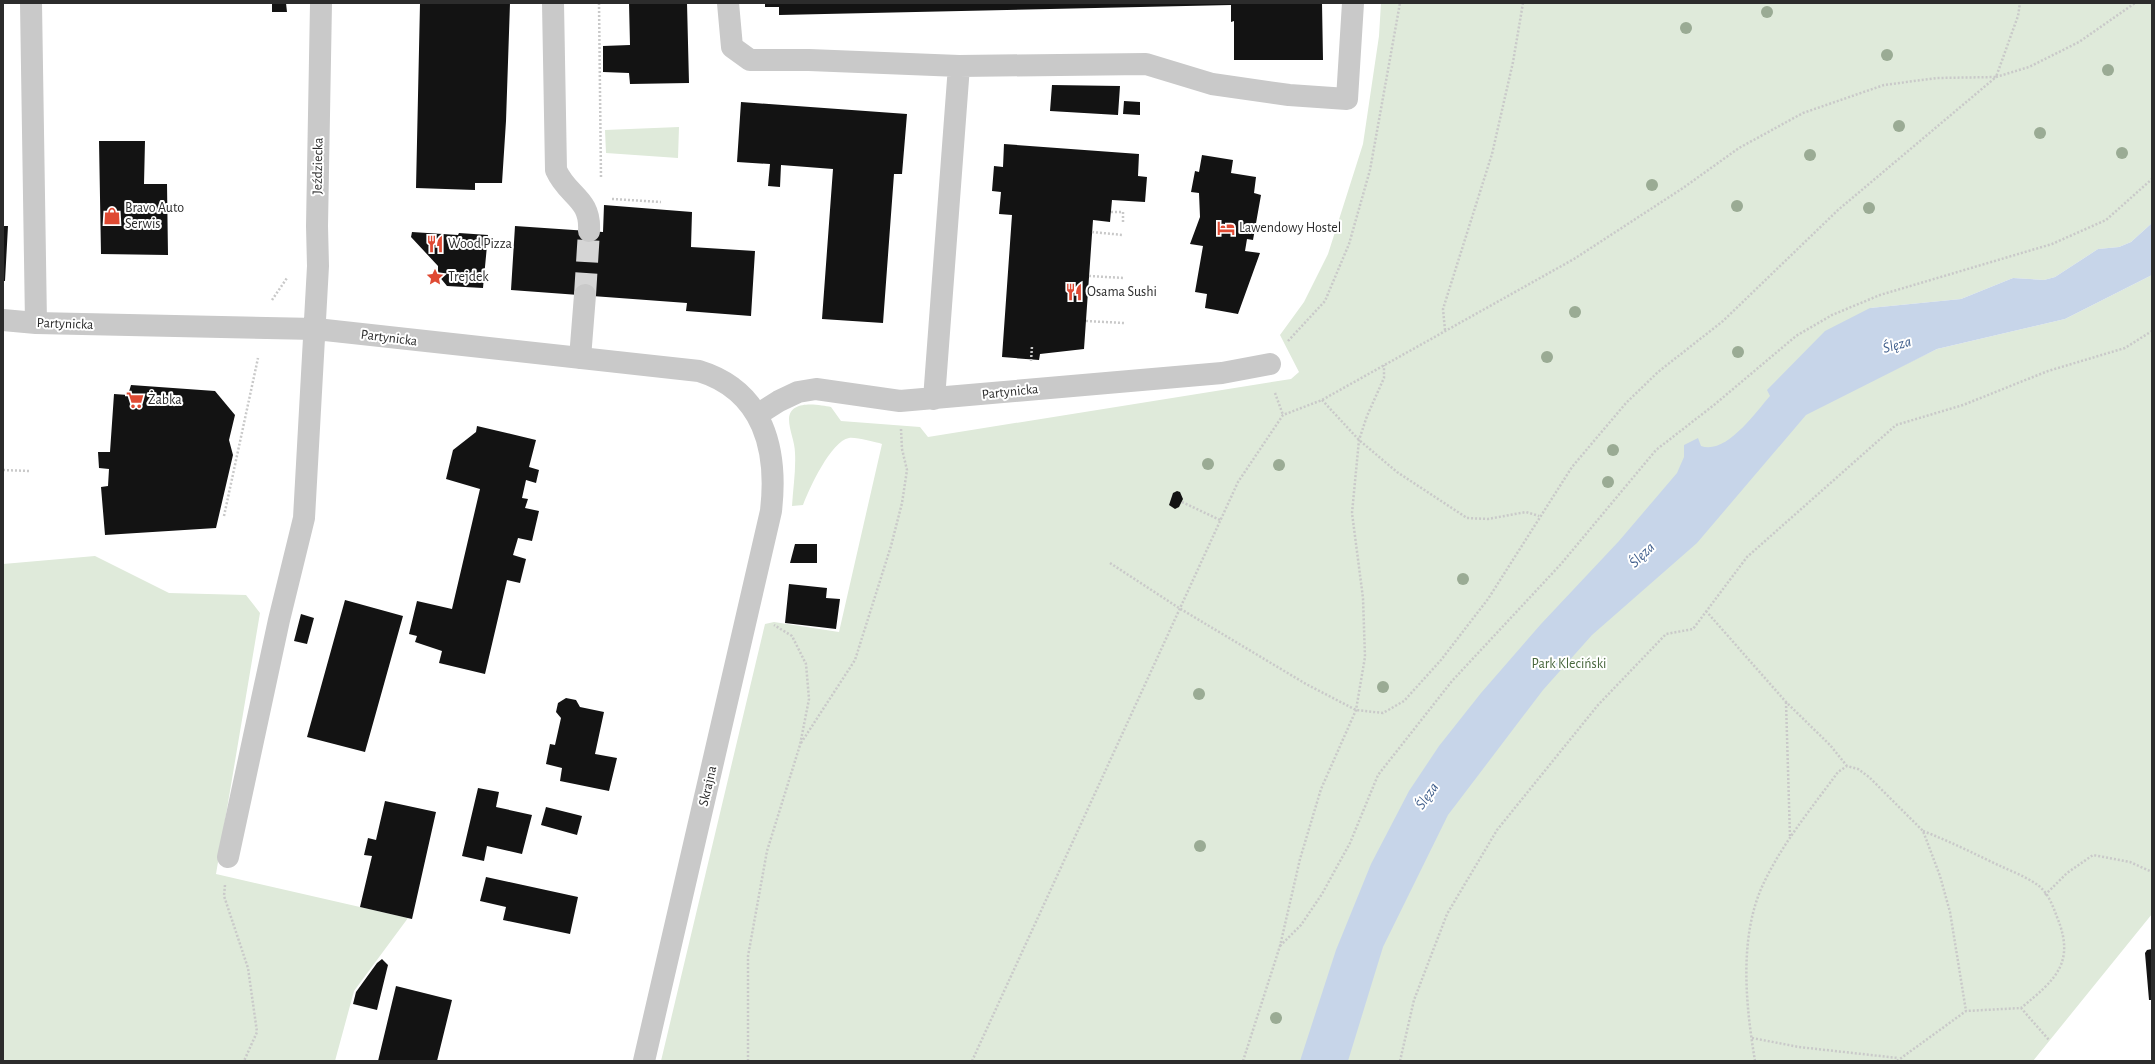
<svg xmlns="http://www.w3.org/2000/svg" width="2155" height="1064" font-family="'Alegreya Sans',sans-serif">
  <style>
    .green { fill: #dfeada }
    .water { fill: #c7d5e9 }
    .building { fill: #131313 }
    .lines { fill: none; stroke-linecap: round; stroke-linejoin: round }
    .minor-tunnel { stroke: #d5d5d5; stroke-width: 22; stroke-dasharray: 22 11; stroke-linecap: butt }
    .path { stroke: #c9c9c9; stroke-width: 2.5; stroke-dasharray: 2 2; stroke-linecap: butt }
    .minor { stroke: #c9c9c9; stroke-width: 22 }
    .tree { fill: #9aab94 }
    .labels { text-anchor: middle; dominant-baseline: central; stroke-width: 4; stroke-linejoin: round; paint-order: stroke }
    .street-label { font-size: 14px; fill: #2c2c2c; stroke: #fff }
    .poi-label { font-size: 14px; fill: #2c2c2c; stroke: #fff; text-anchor: start }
    .park-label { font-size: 14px; fill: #47663c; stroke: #fff }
    .water-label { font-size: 15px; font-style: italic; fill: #3e5d8b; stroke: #fff }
  </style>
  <rect width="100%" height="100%" fill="#fff"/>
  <path class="green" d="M1381,3h771v220l-21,19 -12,5 -21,2 -43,28 -11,3 -31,-2 -52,21 -91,9 -1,74 68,-33 128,-30 87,-44v639l-119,147h-1372l104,-437 9,-2 65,10 43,-188c-7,-2 -26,-7 -33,-6 -18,3 -40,51 -46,67l-11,1c1,-17 4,-36 3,-53 0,-11 -6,-23 -6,-34 1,-20 30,-14 42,-12l10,14 79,6 8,10 363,-58 8,-7 -19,-37 24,-33 24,-48 35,-110 16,-108z
    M679,127l-1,31 -72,-5 -1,-23z
    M95,556l74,37 77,2 14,18 -44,261 192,44 -54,73 -19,70h-332v-497z"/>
  <path class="water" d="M2152,223v52l-87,44 -128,30 -131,66 -109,128 -105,92 -49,55 -95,125 -65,132 -35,114h-48l36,-111 35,-86 38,-73 30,-45 42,-53 60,-69 78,-83 58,-68 7,-16v-12l14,-7 3,8c25,9 54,-33 69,-50l-3,-6 58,-59 45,-23 91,-9 52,-21 31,2 11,-3 43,-28 21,-2 12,-5z"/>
  <path class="building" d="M272,3h14l1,9h-15z
    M420,3h90l-4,118 -4,62h-27v7l-59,-2z
    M629,3h58l2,80 -59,1 -1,-11 -26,-1v-26l27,-1z
    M765,3h557l1,57h-89v-39l-3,1v-17l-452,10v-8h-14z
    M1052,85l68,1 -2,29 -68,-4z
    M1124,101l16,1v13l-17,-1z
    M741,102l166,12 -5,60h-8l-11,149 -61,-4 11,-150 -52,-4 -1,22 -12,-1 2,-22 -33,-2z
    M99,141h46l-1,43h23l1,71 -67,-1z
    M1004,144l135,10 -1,22 9,1 -2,25 -33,-2 -2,22 -17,-2 -9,129 -44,5 -1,6 -37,-3 10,-142 -13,-1 2,-22 -9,-1 2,-25 9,1z
    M1202,155l31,5 -2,13 25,4 -2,16 7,2 -8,45 -6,-1 -2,12 15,2 -22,61 -33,-6 2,-14 -12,-2 8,-46 -13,-2 10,-27 -1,-24 -8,-1 4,-21 4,1z
    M604,205l88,7 -1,35 64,4 -4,65 -65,-5 1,-8 -176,-13 4,-64 88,6z
    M3,226h5l-3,55h-2z
    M412,232l46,3 1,-2 29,2 -5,53 -36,-2 -9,-11v-9l-27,-29z
    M131,385l84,6 20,24 -6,25 4,15 -17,73 -111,7 -4,-48 7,-1 1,-17 -10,-1 -1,-16h12l4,-58 14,1z
    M477,426l59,14 -7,27 10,3 -3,13 -10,-3 -4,18 6,1 -3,9 14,3 -7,30 -14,-3 -5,17 13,4 -6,24 -13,-3 -22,94 -46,-11 3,-12 -27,-9 2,-6 -8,-2 8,-33 35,8 28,-120 -34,-10 7,-29 23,-18z
    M1177,491l3,1 3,7 -4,8 -4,2 -6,-4 4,-12z
    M795,544h22v19h-27z
    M789,584l38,4 -1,10 14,1 -4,30 -51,-6z
    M345,600l58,16 -38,136 -58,-15z
    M301,614l13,4 -7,26 -13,-3z
    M566,698l10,2 4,7 24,5 -9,42 22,4 -8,33 -49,-10 2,-13 -16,-4 4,-20 5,1 6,-27 -5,-6 2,-9z
    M478,788l21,4 -3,15 36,8 -10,39 -35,-8 -3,15 -22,-5z
    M385,801l51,11 -24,107 -52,-12 12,-51 -8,-1 4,-17 8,2z
    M546,807l36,9 -5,19 -36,-10z
    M486,877l92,20 -8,37 -67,-14 3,-13 -26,-6z
    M2152,949v51h-3l-4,-47 2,-3z
    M382,959l6,6 -11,45 -24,-6 3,-12 21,-29z
    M396,986l56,14 -15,61h-59z"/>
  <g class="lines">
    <path class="minor-tunnel" d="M585,295l4,-64"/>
    <path class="path" d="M599,3l2,176
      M612,199l49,3
      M1111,212h12v10
      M1092,232l31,3
      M1089,276l35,2
      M272,300l15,-22
      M1086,321l38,2
      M1445,330l-2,-21 49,-155 21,-92 10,-59
      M1288,341l37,-40 24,-57 21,-74 30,-167
      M1031,361l1,-15
      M1275,393l8,22
      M1322,400l37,40 38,32 70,46 21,1 38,-7 13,4
      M3,470l26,1
      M1182,502l38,18
      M224,516l34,-158
      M1110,563l69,45 127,76 50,26 27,3 21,-12 37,-41 47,-61 84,-132 54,-64 32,-31 65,-51 115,-111 158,-133 33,-10 50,-25 56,-39
      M1706,611l80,91 44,43 17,21
      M1786,702l4,135
      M801,743l54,-83 36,-114 11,-43 5,-33 -5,-21 -1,-20
      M1923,831c26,10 50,22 75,34 13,6 29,12 41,21 9,7 14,20 18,31 19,46 -2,63 -36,91
      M225,885l-1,11 24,72 9,64 -13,29
      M2045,895l22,-22 26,-18 37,7 22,10
      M1280,946l21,-21 21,-31 28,-51 28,-68 74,-94 109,-117 95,-114 58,-45 82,-69 36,-21 48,-20 172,-51 54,-24 46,-41
      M1752,1038l47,9 99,11
      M748,1061v-105l19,-105 33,-106 9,-46 -3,-35 -14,-28 -18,-11
      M972,1061l266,-579 45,-67 39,-15 252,-141 109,-71 56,-40 64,-35 81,-28 53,-7 59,-1 22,-61 2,-13
      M1243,1061l37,-115 20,-87 21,-70 35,-79 9,-53 -2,-59 -11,-85 7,-73 8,-24 17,-38v-13
      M1400,1061l14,-61 33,-86 50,-84 101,-125 68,-71 27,-5 54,-72 149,-132 67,-20 85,-34 77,-23 27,-17
      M1755,1061c-9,-54 -16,-120 6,-172 19,-43 50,-80 77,-117l9,-6 11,3 11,8 54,54 17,45 10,36 16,99
      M1897,1061l69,-50 55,-3 28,32"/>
    <path class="minor" d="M31,3l5,320
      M553,3l3,167c12,27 35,28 33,61
      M728,3l4,44 18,13h59l150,6
      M3,320l33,3 280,6 383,42c65,20 79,79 72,140l-127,550
      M580,358l5,-63
      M934,399l25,-333 187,-2 66,20 77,11 58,4 6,-96
      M757,415l22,-14 19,-9 18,-3 84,12 322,-28 48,-9
      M228,857l51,-237 25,-102 14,-252 -1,-40 4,-223"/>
  </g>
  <g class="tree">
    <circle cx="1767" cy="12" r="6"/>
    <circle cx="1686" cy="28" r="6"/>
    <circle cx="1887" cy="55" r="6"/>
    <circle cx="2108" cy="70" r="6"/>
    <circle cx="1899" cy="126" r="6"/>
    <circle cx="2040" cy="133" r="6"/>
    <circle cx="2122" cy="153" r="6"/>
    <circle cx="1810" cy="155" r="6"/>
    <circle cx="1652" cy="185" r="6"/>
    <circle cx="1737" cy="206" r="6"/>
    <circle cx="1869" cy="208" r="6"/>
    <circle cx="1575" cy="312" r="6"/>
    <circle cx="1738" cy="352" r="6"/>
    <circle cx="1547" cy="357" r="6"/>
    <circle cx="1613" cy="450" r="6"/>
    <circle cx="1208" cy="464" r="6"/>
    <circle cx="1279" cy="465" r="6"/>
    <circle cx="1608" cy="482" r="6"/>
    <circle cx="1463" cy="579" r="6"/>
    <circle cx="1383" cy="687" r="6"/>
    <circle cx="1199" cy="694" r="6"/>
    <circle cx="1200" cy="846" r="6"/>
    <circle cx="1276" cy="1018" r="6"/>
  </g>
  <defs>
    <g id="shop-bare" transform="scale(1.38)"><path d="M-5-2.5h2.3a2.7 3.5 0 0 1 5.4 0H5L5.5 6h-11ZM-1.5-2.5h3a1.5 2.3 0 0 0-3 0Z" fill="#df4a33" stroke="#fff" stroke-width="2.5" paint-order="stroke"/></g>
    <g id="hotel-bare" transform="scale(1.38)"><path d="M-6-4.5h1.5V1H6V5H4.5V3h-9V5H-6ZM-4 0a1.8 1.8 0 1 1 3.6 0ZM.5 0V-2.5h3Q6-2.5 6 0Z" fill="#df4a33" stroke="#fff" stroke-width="2.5" paint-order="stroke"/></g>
    <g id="restaurant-bare" transform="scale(1.38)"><path d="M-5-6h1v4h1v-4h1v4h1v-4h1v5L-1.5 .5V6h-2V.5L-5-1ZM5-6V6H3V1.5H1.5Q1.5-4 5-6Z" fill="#df4a33" stroke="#fff" stroke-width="2.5" paint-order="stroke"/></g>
    <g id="sight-bare" transform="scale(1.38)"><path d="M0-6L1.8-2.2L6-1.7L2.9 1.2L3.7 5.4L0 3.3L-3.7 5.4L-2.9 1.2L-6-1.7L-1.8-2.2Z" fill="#df4a33" stroke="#fff" stroke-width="2.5" paint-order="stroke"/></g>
    <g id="supermarket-bare" transform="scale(1.38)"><path d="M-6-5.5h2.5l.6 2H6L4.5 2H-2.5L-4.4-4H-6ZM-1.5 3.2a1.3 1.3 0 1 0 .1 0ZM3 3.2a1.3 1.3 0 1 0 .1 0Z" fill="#df4a33" stroke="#fff" stroke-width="2.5" paint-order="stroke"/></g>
  </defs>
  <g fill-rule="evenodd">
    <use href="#shop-bare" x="112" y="216"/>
    <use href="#hotel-bare" x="1226" y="228"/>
    <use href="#restaurant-bare" x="435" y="244"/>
    <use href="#sight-bare" x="435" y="277"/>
    <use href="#restaurant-bare" x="1074" y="292"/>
    <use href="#supermarket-bare" x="135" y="400"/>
  </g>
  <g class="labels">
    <g class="street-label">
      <text transform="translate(318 166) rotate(-89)">Jeździecka</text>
      <text transform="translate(65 324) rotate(2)">Partynicka</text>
      <text transform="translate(389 338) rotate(7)">Partynicka</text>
      <text transform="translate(1010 392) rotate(-6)">Partynicka</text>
      <text transform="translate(708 786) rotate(-77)">Skrajna</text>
    </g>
    <g class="poi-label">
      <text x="125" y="208">Bravo Auto<tspan x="125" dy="16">Serwis</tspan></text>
      <text x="1239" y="228">Lawendowy Hostel</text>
      <text x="448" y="244">Wood Pizza</text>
      <text x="448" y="277">Trejdek</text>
      <text x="1087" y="292">Osama Sushi</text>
      <text x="148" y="400">Żabka</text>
    </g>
    <g class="park-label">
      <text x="1569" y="664">Park Kleciński</text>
    </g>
    <g class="water-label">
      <text transform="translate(1897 345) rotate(-15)">Ślęza</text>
      <text transform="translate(1642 555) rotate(-44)">Ślęza</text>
      <text transform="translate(1427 796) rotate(-55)">Ślęza</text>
    </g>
  </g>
  <rect width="2155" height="1064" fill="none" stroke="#2c2c2c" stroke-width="8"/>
</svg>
